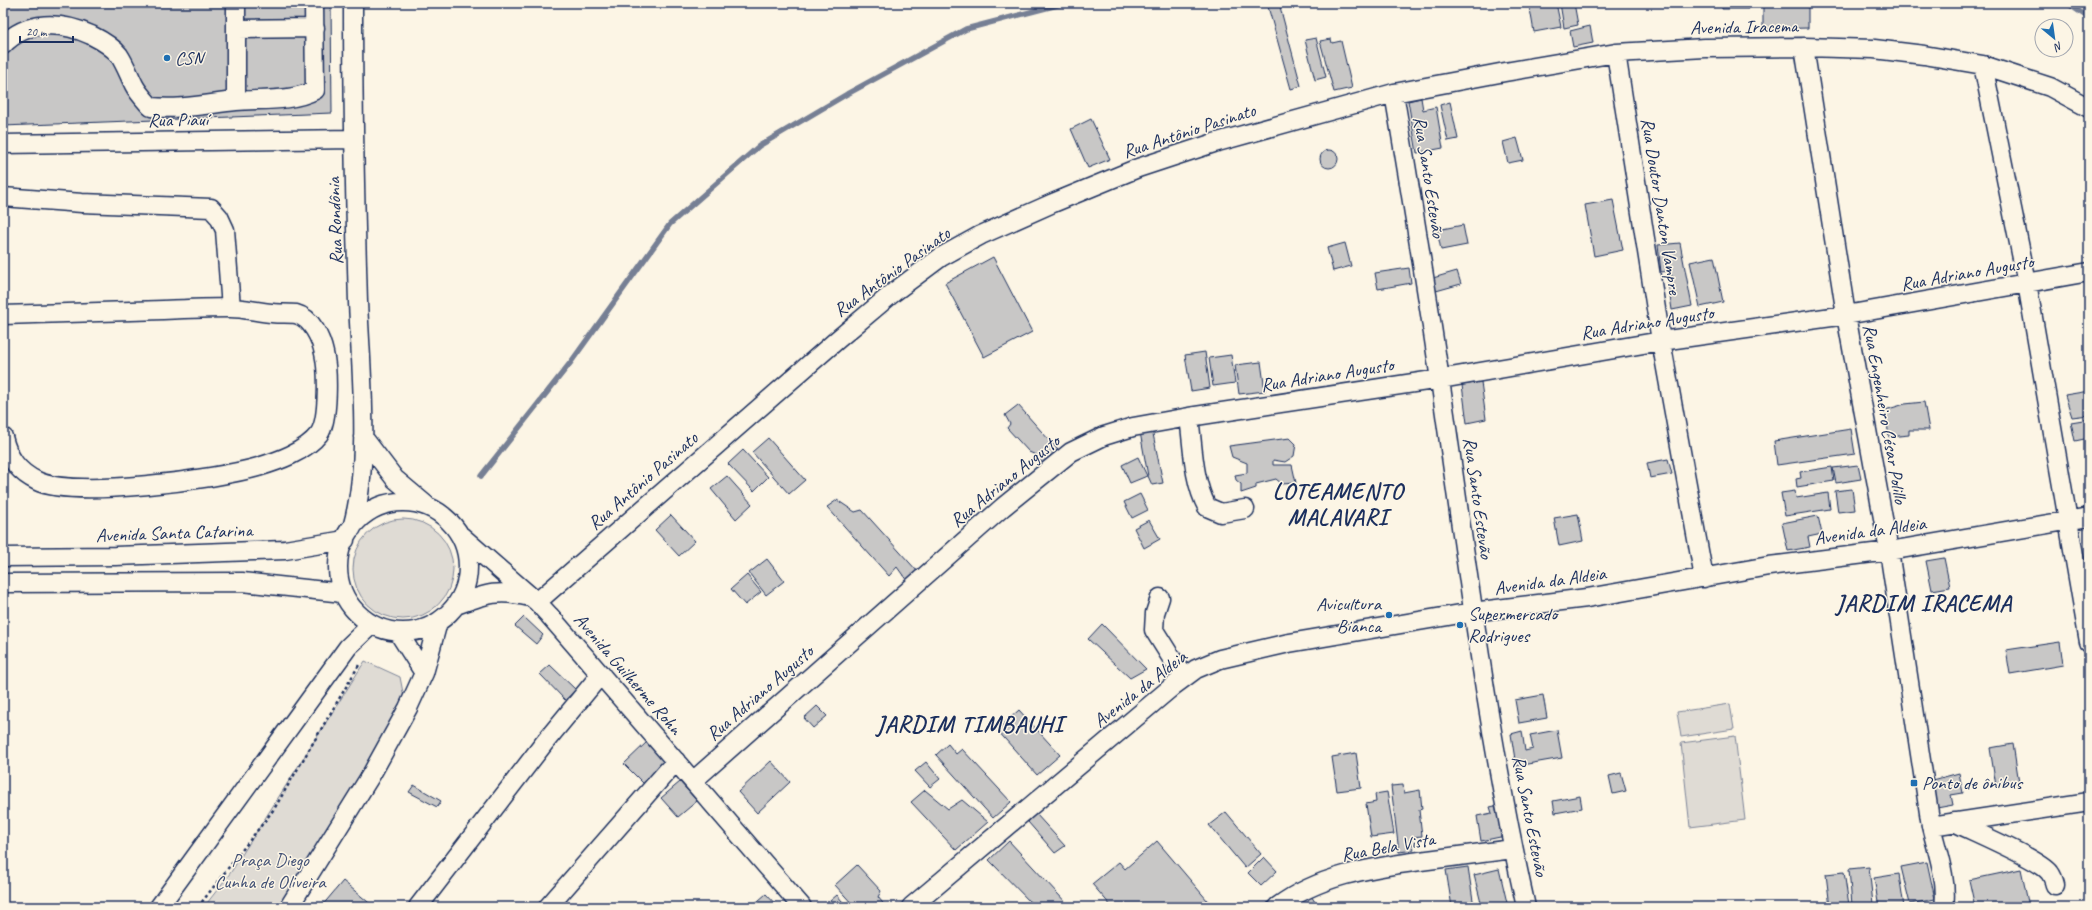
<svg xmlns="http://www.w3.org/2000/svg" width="2092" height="910" font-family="Caveat,sans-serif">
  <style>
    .green { fill: #dfdbd4; stroke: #7d8599 }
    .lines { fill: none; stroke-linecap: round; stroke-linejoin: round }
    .stream { stroke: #767f94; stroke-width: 5.5 }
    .building { fill: #c8c7c6; stroke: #1b2f5e }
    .minor-casing { stroke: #1b2f5e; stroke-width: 21 }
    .path { stroke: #1b2f5e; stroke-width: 2.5; stroke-dasharray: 3 3; stroke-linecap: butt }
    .minor { stroke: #fcf5e5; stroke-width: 18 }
    .poi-dot { fill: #1f6fb2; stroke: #fcf5e5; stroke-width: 1.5 }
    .labels { text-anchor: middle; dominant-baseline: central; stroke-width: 3; stroke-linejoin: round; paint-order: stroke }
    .street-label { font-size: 19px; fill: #1b2f5e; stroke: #fcf5e5 }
    .poi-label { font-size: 19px; fill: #1b2f5e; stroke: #fcf5e5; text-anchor: start }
    .park-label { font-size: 19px; fill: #425176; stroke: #fcf5e5 }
    .district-label { font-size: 23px; font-weight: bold; letter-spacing: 1px; fill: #1b2f5e; stroke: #fcf5e5 }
  </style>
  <rect width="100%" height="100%" fill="#fcf5e5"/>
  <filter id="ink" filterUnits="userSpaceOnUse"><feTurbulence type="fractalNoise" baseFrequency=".025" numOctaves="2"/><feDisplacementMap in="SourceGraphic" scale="8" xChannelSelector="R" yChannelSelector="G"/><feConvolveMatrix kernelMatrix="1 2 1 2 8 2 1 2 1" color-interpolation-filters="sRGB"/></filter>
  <g filter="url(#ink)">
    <path class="green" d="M353 569a50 50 0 1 1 100 0a50 50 0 1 1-100 0Z
      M365,661l35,16 5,26 -119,204h-82l27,-35z
      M1730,704l4,25 -53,8 -4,-25z
      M1735,736l10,84 -55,7 -9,-84z"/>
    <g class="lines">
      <path class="stream" d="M2067,3l22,15
        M481,476l90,-114 99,-138 89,-78 88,-52 119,-65 99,-26"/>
    </g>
    <path class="building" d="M3,3h328l1,110 -329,13z
      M1267,3h12l22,83 -10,3z
      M1529,3h27l5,24 -27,5z
      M1560,3h14l4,22 -14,3z
      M1722,3h27v6h-27z
      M1763,3h45v25l-45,1z
      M1590,26l3,17 -20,4 -3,-16z
      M1316,38l10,39 -11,3 -10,-40z
      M1331,39l1,4 9,-2 11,47 -18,4 -14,-51z
      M1421,98l2,12 13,-3 7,41 -26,5 -9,-52z
      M1450,102l8,37 -10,2 -8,-36z
      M1091,119l19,40 -22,9 -17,-39z
      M1517,138l6,22 -15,3 -5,-21z
      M1320 159a9 9 0 1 1 18 0a9 9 0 1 1-18 0Z
      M1613,200l10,50 -29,6 -9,-51z
      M1463,225l4,20 -26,5 -4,-20z
      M1345,243l6,23 -18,5 -6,-23z
      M1680,243l12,63 -20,4 -4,-28 5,-4 -4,-7 -8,1 -3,-27z
      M993,257l39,75 -48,25 -39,-74z
      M1714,257l9,45 -23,5 -10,-45z
      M1409,268l2,15 -33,6 -3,-16z
      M1457,271l4,13 -25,7 -3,-13z
      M1205,352l5,36 -19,3 -6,-36z
      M1231,355l4,28 -22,3 -4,-28z
      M1261,362l4,29 -26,3 -4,-29z
      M1481,382l5,37 -19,4 -5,-38z
      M2089,391v24l-17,2 -7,-22z
      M1924,402l5,28h-20v5l-20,2 -4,-27 20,-6z
      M1018,405l40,45 -15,14 -7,-9 -7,-3 -22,-24 3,-4 -5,-9z
      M2089,419v19l-14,3 -4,-19z
      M1152,429l11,54 -11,2 -4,-9 -8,-44z
      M1851,429l4,25 -78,11 -3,-24z
      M768,438l37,42 -16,14 -37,-42z
      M1290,438l6,6 -2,12 -9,6 -12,-2v5h19l4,18 -14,1 -6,-5 -20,5v4l-15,5v-9l-5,-4 -1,-5 12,-2v-10l-15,-6 -3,-11z
      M743,450l25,27 -14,14 -26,-27z
      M1138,457l9,19 -17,7 -8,-18z
      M1668,459l4,15 -22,4 -3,-15z
      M1858,465l3,14 -25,4 -3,-15z
      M1832,467l2,14 -37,6 -1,-8 5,-1 -1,-6z
      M727,476l25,28 -16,15 -25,-30z
      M1852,489l3,21 -17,2 -3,-21z
      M1795,491l1,7 32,-5 2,16 -45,7 -4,-23z
      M1140,494l8,16 -16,8 -8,-16z
      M837,500l18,12 7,-2 56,62 -11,9 -10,-14 -8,9 -62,-69z
      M1578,514l5,27 -24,5 -5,-28z
      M671,515l24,26 -16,15 -24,-26z
      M1818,516l4,18 -14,3 2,10 -22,4 -6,-28z
      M1149,520l11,19 -16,9 -10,-20z
      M1944,558l6,29 -18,3 -6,-29z
      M767,559l17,22 -18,14 -17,-22z
      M747,575l14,17 -16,13 -14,-16z
      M524,617l19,18 -7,9 -21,-18z
      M1102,624l44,45 -16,9 -42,-39z
      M2060,642l3,23 -53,9 -4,-24z
      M550,665l26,25 -11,10 -25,-26z
      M1543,695l4,23 -28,5 -4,-23z
      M817,706l10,10 -14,12 -9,-10z
      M1019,710l41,45 -23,20 -40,-45z
      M1557,730l5,28 -46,8 -5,-32 11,-3 3,20 8,-2 -3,-14z
      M648,741l20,20 -24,23 -20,-20z
      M948,744l8,10 6,-5 49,53 -18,16 -57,-63z
      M2013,744l6,39 -23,3 -6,-38z
      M1356,753l5,35 -24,3 -5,-34z
      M771,761l19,21 -33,31 -19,-21z
      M926,762l14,17 -10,8 -15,-16z
      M1621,773l5,18 -13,3 -4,-18z
      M1959,773l4,20 -12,2 2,10 -16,3 -4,-28z
      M680,782l17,19 -19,16 -17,-19z
      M414,785l27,16 -4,6 -28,-15z
      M1403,785l1,8 16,-3 2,19 -3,1 3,26 -10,1 2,13 -15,2 -8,-66z
      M925,790l23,19 14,-9 26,22 -32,28 -45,-48z
      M1387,792l7,42 -23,3 -5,-33 10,-2 -1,-8z
      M1580,796l2,12 -27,5 -2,-12z
      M1499,805l6,31 -24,5 -4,-25 15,-3 -2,-6z
      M1226,812l35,42 -16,14 -36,-43z
      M1036,814l29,32 -10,7 -27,-31z
      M1009,841l60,65 -34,1 -46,-47z
      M1157,841l56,66h-101l-20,-23 27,-22 6,7z
      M1264,857l13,14 -16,15 -13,-13z
      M1927,862l8,37 -25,5 -9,-37z
      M857,865l24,26 -3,6 8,10h-31l-20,-22z
      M1468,867l6,40h-22l-6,-37z
      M1869,867l4,37 -21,1 -3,-36z
      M1499,869l9,38h-26l-8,-32z
      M2021,869l8,38h-54l-6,-27z
      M1844,872l5,33 -19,2 -4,-33z
      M1899,874l5,33h-25l-5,-29z
      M343,881l31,26h-53z
      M766,894l12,13h-27z
      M1310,894l8,13h-29z
      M837,895l10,12h-24z"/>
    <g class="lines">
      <g class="minor-casing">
        <path id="minor" d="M236,29l79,-1
          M3,45c24,-25 58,-24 88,-10 10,5 21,11 28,20 6,9 10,20 15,30 4,8 11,15 17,22 29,3 56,-3 85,-6 26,-2 56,1 79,-11l-1,-87
          M1804,47l42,268 43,236 42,275c6,25 17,55 13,81
          M1616,53l45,288 43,237
          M1983,65l44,218 62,359
          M1394,93c16,96 32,191 46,287 26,176 47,353 86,527
          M236,101v-98
          M3,144l350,-5
          M3,197l79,6 129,5 8,9 6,13 6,78
          M3,315c53,-2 107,-3 160,-5 22,-1 44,-2 67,-2 14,0 28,4 42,5 8,1 16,0 24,1 16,4 25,25 28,39 4,17 5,67 -5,81 -14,18 -41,27 -61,33 -41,12 -185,32 -221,14 -19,-9 -29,-23 -34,-44
          M1189,417c4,29 4,64 18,90l14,6 24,-4
          M363,437l32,42 31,26
          M338 567a65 65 0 1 1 130 0a65 65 0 1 1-130 0Z
          M352,528c19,-67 9,-156 6,-226 -3,-100 -5,-199 -5,-299
          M459,534l78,68 12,13 253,292
          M3,557l112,-1 170,-6 60,-10
          M3,583l239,-1 101,11
          M1160,598l-5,15 -1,17 30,48
          M537,602l300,-262 57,-48 47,-35 40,-22 72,-32 85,-35 76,-25 180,-50 111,-21 111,-19 89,-5 99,-1 70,2 50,6 59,10 67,22 39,21
          M456,605c30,-11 42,-16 74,-8
          M398,632l26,41
          M693,781l310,-274 68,-55 33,-16 29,-9 56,-10 251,-38 221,-38 185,-26 243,-43
          M1954,822c18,9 87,38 96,51 3,4 4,8 5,12
          M1931,826l158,-24
          M159,907l189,-260 23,-22
          M289,907l82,-132 37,-67 16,-35 14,-51
          M418,907l127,-165 56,-68
          M548,907l128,-146
          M911,907l262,-221 23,-17 24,-10 69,-16 183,-31 115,-14 182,-32 120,-15 200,-34
          M1277,907c41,-31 92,-39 143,-46 31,-4 62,-8 93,-12"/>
      </g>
      <path class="path" d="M198,907l76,-98 85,-144"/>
      <use href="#minor" class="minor"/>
    </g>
  </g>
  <g class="poi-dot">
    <circle cx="167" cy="58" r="4"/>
    <circle cx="1389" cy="615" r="4"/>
    <circle cx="1460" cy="625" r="4"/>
    <rect x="1910" y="779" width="8" height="8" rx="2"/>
  </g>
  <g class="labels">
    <g class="street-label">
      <text transform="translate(1744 27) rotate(-1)">Avenida Iracema</text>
      <text transform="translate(178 120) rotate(-1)">Rua Piauí</text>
      <text transform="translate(1189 131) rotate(-18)">Rua Antônio Pasinato</text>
      <text transform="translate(1429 177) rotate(81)">Rua Santo Estevão</text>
      <text transform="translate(1661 206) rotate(81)">Rua Doutor Danton Vampre</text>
      <text transform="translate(335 221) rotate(-92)">Rua Rondônia</text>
      <text transform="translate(892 272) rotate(-36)">Rua Antônio Pasinato</text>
      <text transform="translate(1967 273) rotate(-10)">Rua Adriano Augusto</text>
      <text transform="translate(1647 323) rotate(-9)">Rua Adriano Augusto</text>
      <text transform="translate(1327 375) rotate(-9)">Rua Adriano Augusto</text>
      <text transform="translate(1885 414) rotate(80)">Rua Engenheiro César Polillo</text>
      <text transform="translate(643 481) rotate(-41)">Rua Antônio Pasinato</text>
      <text transform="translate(1005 481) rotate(-39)">Rua Adriano Augusto</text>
      <text transform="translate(1478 498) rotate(82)">Rua Santo Estevão</text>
      <text transform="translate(1870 531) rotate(-8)">Avenida da Aldeia</text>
      <text transform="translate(174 533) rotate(-2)">Avenida Santa Catarina</text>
      <text transform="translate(1550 581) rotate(-8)">Avenida da Aldeia</text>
      <text transform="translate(628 674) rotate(49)">Avenida Guilherme Rohn</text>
      <text transform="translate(1140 689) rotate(-38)">Avenida da Aldeia</text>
      <text transform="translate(760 693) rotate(-41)">Rua Adriano Augusto</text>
      <text transform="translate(1530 816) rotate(79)">Rua Santo Estevão</text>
      <text transform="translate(1388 847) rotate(-10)">Rua Bela Vista</text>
    </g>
    <g class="poi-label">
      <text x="175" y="58">CSN</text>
      <text x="1381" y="604" text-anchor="end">Avicultura<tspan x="1381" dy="22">Bianca</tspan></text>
      <text x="1468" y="614">Supermercado<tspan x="1468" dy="22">Rodrigues</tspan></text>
      <text x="1922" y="783">Ponto de ônibus</text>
    </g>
    <g class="park-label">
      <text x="270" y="860">Praça Diego<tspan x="270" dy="22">Cunha de Oliveira</tspan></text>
    </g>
    <g class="district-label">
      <text x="1338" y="491">LOTEAMENTO<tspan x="1338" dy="26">MALAVARI</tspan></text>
      <text x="1924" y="603">JARDIM IRACEMA</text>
      <text x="970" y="724">JARDIM TIMBAUHI</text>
    </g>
  </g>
  <rect width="2092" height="910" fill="none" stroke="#fcf5e5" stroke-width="16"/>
  <rect x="8" y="8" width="2076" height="894" fill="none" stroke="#1b2f5e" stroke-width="1.5" filter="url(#ink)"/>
  <g transform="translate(2054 38) rotate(151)"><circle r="19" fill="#fcf5e5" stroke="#a2a6af"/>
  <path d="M0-3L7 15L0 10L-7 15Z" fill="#1f6fb2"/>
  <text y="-6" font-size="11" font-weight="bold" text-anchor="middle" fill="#1b2f5e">N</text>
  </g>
  <path d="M20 36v6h53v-6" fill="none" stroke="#1b2f5e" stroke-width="2"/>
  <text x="26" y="36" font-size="12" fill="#1b2f5e" stroke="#fcf5e5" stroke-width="3" paint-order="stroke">20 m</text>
</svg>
